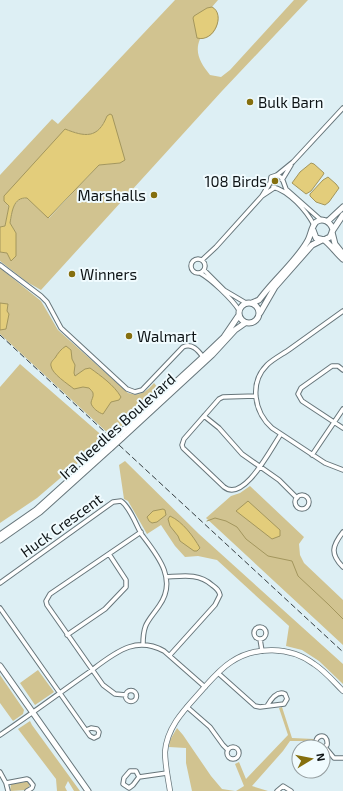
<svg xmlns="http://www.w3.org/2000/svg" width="343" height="791" font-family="'Exo 2',sans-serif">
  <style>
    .green { fill: #d1c390 }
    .water { fill: #e3cd7b; stroke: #a3965d }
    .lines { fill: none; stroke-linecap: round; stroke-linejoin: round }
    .stream { stroke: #a3965d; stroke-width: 1 }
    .minor-casing { stroke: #67767b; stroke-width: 5.5 }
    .tertiary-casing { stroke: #67767b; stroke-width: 6 }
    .secondary-casing { stroke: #67767b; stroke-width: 7 }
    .minor { stroke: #fff; stroke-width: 3.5 }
    .tertiary { stroke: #fff; stroke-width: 4.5 }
    .secondary { stroke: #fff; stroke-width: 5 }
    .rail { stroke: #333b3e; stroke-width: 1; stroke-dasharray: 6 3; stroke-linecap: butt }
    .secondary-bridge-casing { stroke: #67767b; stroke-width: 7; stroke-linecap: butt }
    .secondary-bridge { stroke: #fff; stroke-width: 5 }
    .poi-dot { fill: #856f0e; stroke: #f0fbfe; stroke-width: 1.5 }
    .labels { text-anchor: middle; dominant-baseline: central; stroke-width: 4; stroke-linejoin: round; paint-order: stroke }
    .poi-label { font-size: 15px; fill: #0e1416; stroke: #f0fbfe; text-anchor: start }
    .street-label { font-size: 15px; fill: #0e1416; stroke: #f0fbfe }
  </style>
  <rect width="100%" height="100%" fill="#ddeff4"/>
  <path class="green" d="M175,0h43l-6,7c11,6 6,23 -2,29 -3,2 -7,2 -10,3 -6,14 1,25 10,36l11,2 9,-7 64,-70h14l-86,91 -181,199 -14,-8 -27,-21v-9l7,1 9,-20 -6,-10c2,-11 3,-25 17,-25l22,20 50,-53 21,-2 -13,-47c-9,23 -22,21 -42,13l-58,76 2,1 -4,20 -5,1v-52l52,-56 6,5z
    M0,268l41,33 17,29 70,63c12,4 18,-1 26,-10l6,7 -49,46 -111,-102z
    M20,364l86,75 -69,59 -37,25v-136z
    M125,461l74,73 144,130v20l-24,-23 -17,-11 -16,-4 3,-20 -72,-66 -19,-4 -13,1 -10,-11 -14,-21 -14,9 -19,-33 -4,-2 -5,-34z
    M250,486l54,51 -5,7 1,11 4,8 39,37v45l-137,-127 25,-22 9,-3z
    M38,670l16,22 -19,13 -15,-22z
    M0,675l24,35 -1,4 -10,7 -13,-18z
    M282,707l10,31 22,1 -1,2h-23l-7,10 -31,35 16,5h-32l8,-5 -9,-22 4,-2 7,17 42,-44 -9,-27z
    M30,721l2,4 48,66h-6l-6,-10 -3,6 2,4h-10l-1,-12 -38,-50z
    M177,728l6,7 28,41 11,13 13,2h-43l-6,-28v-15l-17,-1 1,-7z
    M25,782h3l2,3 -3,5 -16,1 -1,-1 1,-6z"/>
  <path class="water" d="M212,7c14,7 2,36 -15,31l-4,-20 1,-2 13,-8z
    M110,114l2,1 13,45 -5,3 -21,2 -51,53 -21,-20c-14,-1 -15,14 -17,25l6,10v23l-5,5 -4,-8 -7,-1v-25l5,-1 4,-20 -5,-5v-5l61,-67c20,8 33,10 42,-13z
    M311,163l3,1 10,9 -1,2 -12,16 -5,3 -14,-11 8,-11z
    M328,177l8,7 3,4 -10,14 -4,3 -9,-3 -6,-6v-2l13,-14z
    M0,303l8,1 -1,7 2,3 -3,15 -6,1z
    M66,346l5,4 1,9 3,6 -1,8 1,3 10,-7 5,-1c11,8 24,17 31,29l-2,3 -8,2 -8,12c-4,-1 -11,-6 -12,-11 0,-3 3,-6 2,-10 0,-1 -3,-4 -4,-5l-6,-1 -9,2c-6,-5 -22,-15 -23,-23 -1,-3 2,-6 4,-8 3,-5 6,-9 11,-12z
    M248,501l32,29v6l-8,3 -36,-28z
    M163,509l2,1 1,5 -9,7 -5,1 -3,-2 -2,-4 6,-6z
    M170,516c13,6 23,20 30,32l-3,3h-3l-14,-10 -2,-5 -8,-10 -2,-7z"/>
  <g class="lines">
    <path class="stream" d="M207,521l8,-3 11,3 11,6 9,12 22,17 24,5 6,15 30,28 15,15"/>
    <g class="minor-casing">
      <path id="minor" d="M277,175l5,3 4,11 35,31
        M282,180l9,-15
        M273,187c16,4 33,23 41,38
        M262,196l8,-13 1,-6 6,-2 16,-13 50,-54
        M191 266a7 7 0 1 1 14 0a7 7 0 1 1-14 0Z
        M202,260l14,-13 46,-51 12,-8
        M0,265l41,31 6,6 14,26 66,61 8,3 7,-2 41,-43c9,-4 15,3 20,10
        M204,270l20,20 22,13
        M200,273c11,6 32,26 39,37
        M343,311c-18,13 -35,25 -53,38 -7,5 -17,10 -23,16 -18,18 -13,47 5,63l53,35 18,7
        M343,370l-5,-4h-6l-31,22 -3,6 4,7 41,27
        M256,396l-33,1 -4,2 -35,40 -2,6 1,3 41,39c20,16 47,-39 57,-53
        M204,416l15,12 23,26 37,26 18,18
        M312,455l31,-46
        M295 502a7 7 0 1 1 14 0a7 7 0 1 1-14 0Z
        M343,532c-11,14 -13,22 0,35
        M166,577c17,-1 33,-4 46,8 4,3 7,5 8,10l-5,10 -45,50
        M0,583l113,-81 8,-1c9,6 15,24 21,34 16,21 36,45 17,71 -11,16 -16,17 -16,39
        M0,608l90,128 4,2 4,-2 1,-4 -2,-3 -6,-1 -5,2
        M254 633a6 6 0 1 1 12 0a6 6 0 1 1-12 0Z
        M67,635l38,-26 21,-22v-7l-17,-26
        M260,639l2,12
        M218,673l37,33 5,1 24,-3 3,-5 -2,-5c-8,-4 -14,5 -18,12
        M125.5 696a5.5 5.5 0 1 1 11 0a5.5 5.5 0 1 1-11 0Z
        M126,695l-11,-1 -12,-9 -56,-80 -1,-4 4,-7 91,-62
        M187,707l23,20 13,18 5,5
        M0,735c30,-20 58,-41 88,-62 12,-9 26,-21 41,-26 12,-4 24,-2 35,4l41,36
        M227 753a6 6 0 1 1 12 0a6 6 0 1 1-12 0Z
        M318,747c-8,-11 11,-17 9,-2l-4,3
        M325,747l9,11h9
        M0,772l6,11 2,8
        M139,777l-3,-6h-6l-6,7 -1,6 6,4 4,-3 6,-8 28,-4
        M6,783l21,-4 2,1 4,5 -1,3 -5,3
        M277,791l6,-5 8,5"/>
    </g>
    <g class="tertiary-casing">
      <path id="tertiary" d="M170,791c-2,-13 -5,-26 -5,-39 2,-26 21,-44 37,-62 9,-10 18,-21 29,-28 24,-16 59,-16 83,2 11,7 20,18 29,27"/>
    </g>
    <g class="secondary-casing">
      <path id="secondary" d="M328,221l15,-14
        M333,230l10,-15
        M332,232l3,12 8,10
        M324,240c7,5 12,13 19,19
        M239 313a10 10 0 1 1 20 0a10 10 0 1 1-20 0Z
        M252,303l7,-3 4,-5c14,-18 33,-34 44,-53 4,-6 4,-15 9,-20 7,-5 15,0 17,8l-3,7 -6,3 -8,-2 -3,-8
        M260,313l15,-26 37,-42 10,-5
        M118,435l85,-78 21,-20 15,-22
        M122,438l90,-83 23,-25 10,-7
        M0,535l36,-25 72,-65
        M0,540l40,-28 71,-64
        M0,666l88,125"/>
    </g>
    <use href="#minor" class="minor"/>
    <use href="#tertiary" class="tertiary"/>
    <use href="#secondary" class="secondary"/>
    <path class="rail" d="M0,335l343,317"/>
    <g class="secondary-bridge-casing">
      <path id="secondary-bridge" d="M108,445l10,-10
        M111,448l11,-10"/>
    </g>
    <use href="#secondary-bridge" class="secondary-bridge"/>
  </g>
  <g class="poi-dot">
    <circle cx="250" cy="102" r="4"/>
    <circle cx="275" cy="181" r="4"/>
    <circle cx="154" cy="195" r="4"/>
    <circle cx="72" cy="274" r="4"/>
    <circle cx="129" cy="336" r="4"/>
  </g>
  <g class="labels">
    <g class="poi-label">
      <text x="258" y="102">Bulk Barn</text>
      <text x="267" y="181" text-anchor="end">108 Birds</text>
      <text x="146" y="195" text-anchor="end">Marshalls</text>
      <text x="80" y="274">Winners</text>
      <text x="137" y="336">Walmart</text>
    </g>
    <g class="street-label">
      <text transform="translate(117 426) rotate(-42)">Ira Needles Boulevard</text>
      <text transform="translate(61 525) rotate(-36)">Huck Crescent</text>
    </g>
  </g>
  <g transform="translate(311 759) rotate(80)"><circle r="19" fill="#f0fbfe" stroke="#969fa1"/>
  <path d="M0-3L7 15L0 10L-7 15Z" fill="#856f0e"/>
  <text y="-6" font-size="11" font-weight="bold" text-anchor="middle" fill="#0e1416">N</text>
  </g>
</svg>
